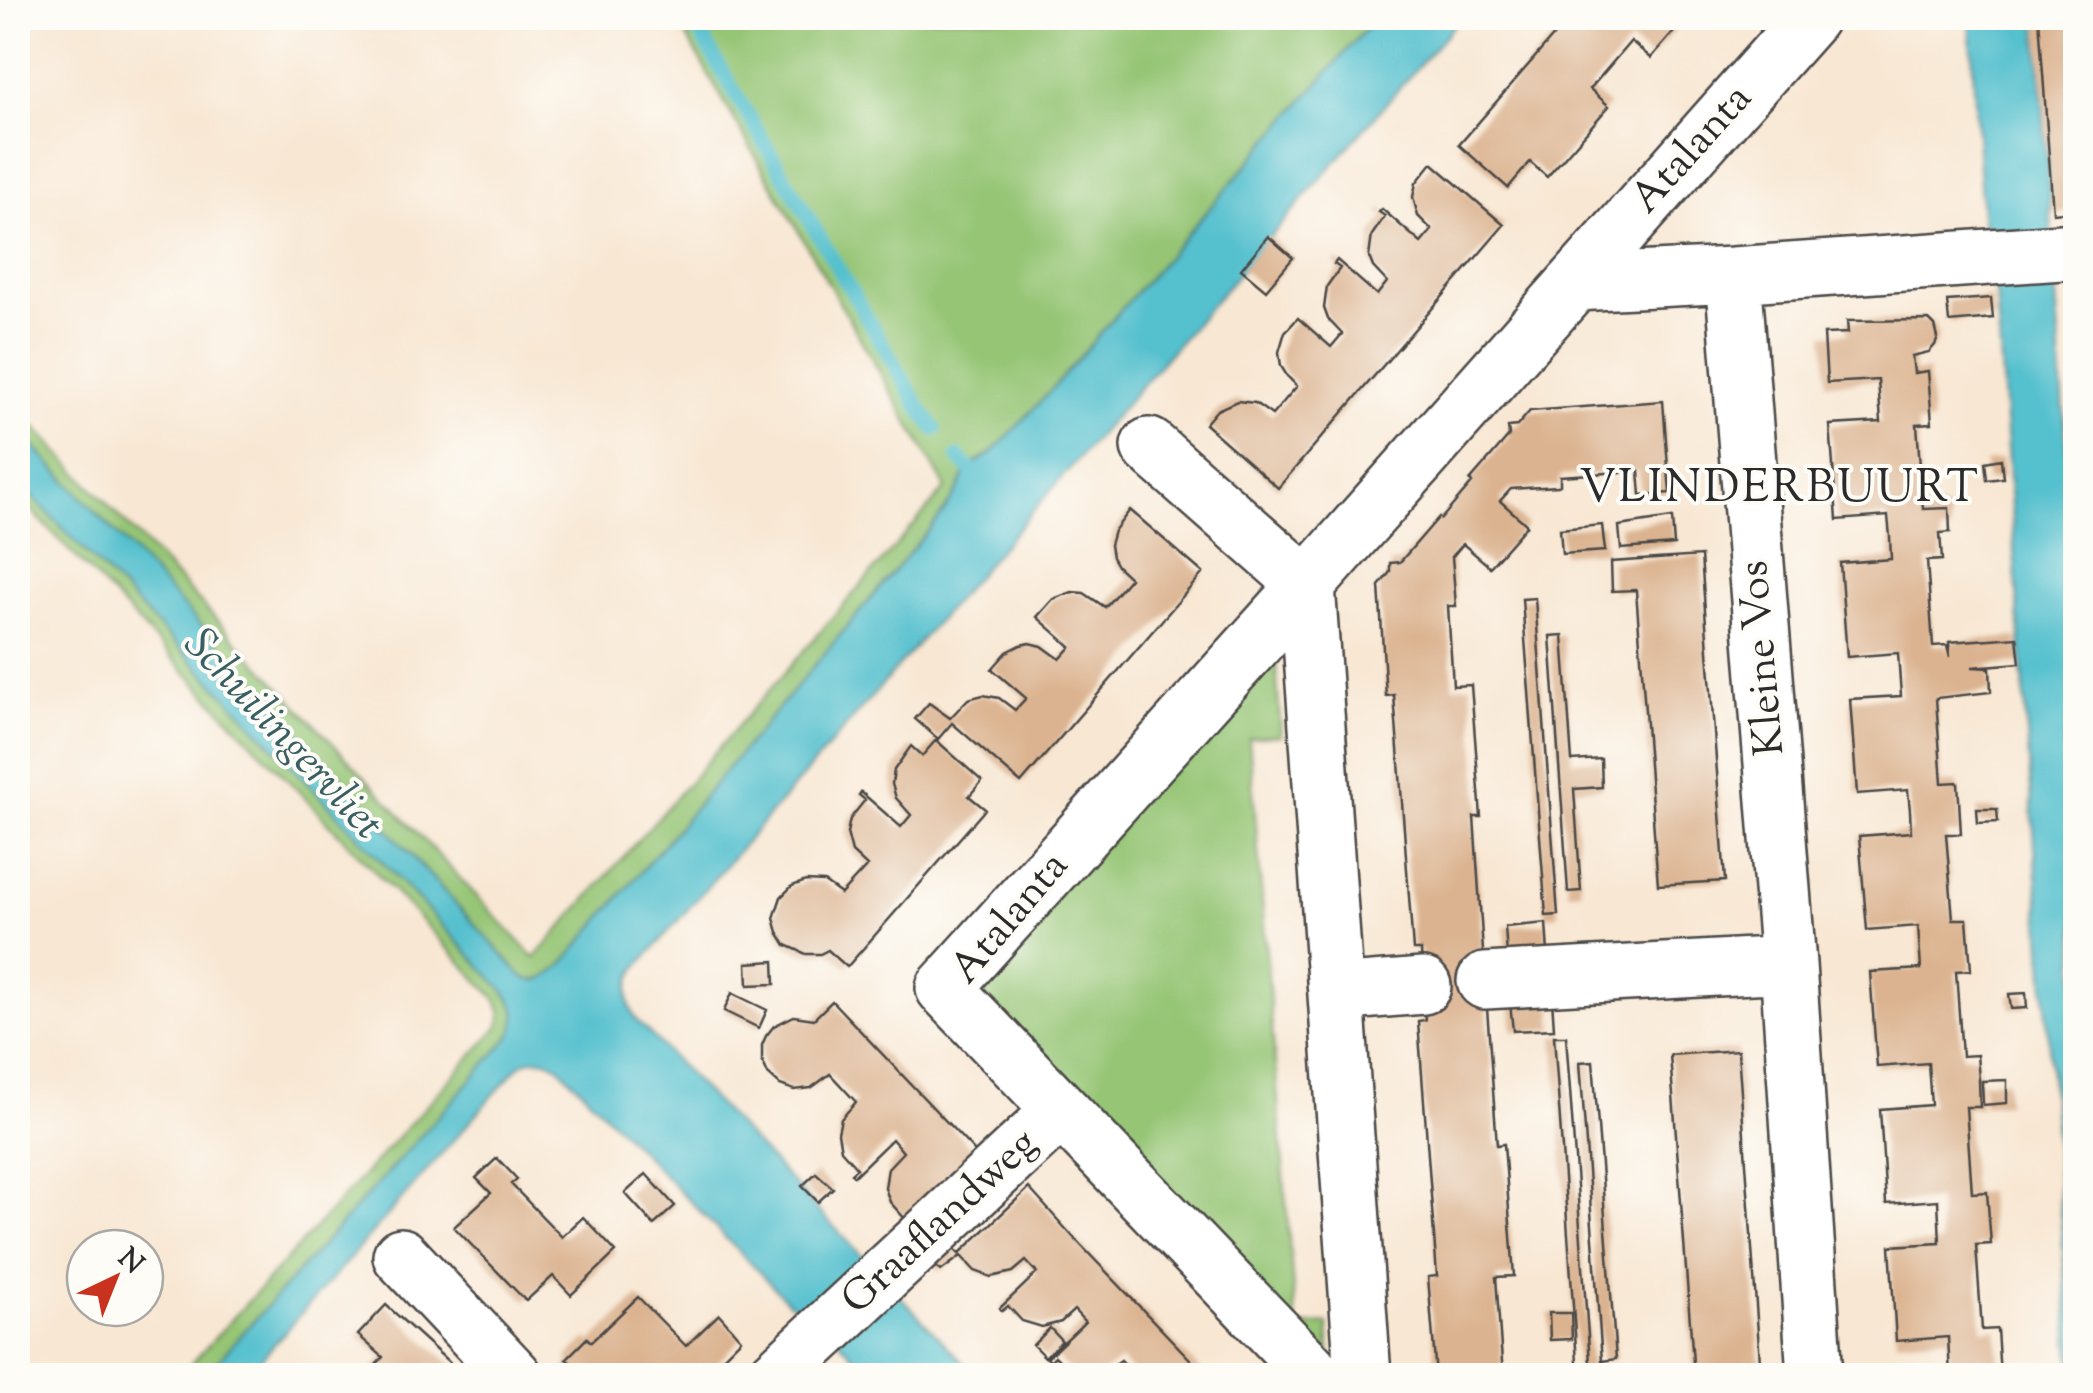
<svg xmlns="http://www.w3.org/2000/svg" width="2093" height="1393" font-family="'Sorts Mill Goudy',serif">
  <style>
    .green { fill: #95c575; stroke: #607850; stroke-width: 2.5 }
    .water { fill: #54c0ce; stroke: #40767c; stroke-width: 2.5 }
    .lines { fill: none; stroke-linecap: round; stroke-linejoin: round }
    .stream { stroke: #54c0ce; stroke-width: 15 }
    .building { fill: #dbb390 }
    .minor-casing { stroke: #4a4744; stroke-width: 60 }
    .minor { stroke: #fff; stroke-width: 55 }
    .labels { text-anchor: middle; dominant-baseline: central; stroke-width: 8; stroke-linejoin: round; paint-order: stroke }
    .street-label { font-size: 42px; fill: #2b2b2b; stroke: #fdfcf7 }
    .neighbourhood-label { font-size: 45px; letter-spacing: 2.5px; fill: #2b2b2b; stroke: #fdfcf7 }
    .water-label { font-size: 45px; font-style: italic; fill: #395f64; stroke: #fdfcf7 }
  </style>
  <rect width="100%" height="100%" fill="#fdfcf7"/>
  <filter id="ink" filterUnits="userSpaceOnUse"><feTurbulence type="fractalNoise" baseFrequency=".01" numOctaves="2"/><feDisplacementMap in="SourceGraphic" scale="20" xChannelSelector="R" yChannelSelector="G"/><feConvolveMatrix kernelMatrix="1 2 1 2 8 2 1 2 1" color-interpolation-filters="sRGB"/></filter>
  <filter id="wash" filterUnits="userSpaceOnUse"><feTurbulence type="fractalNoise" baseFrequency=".0048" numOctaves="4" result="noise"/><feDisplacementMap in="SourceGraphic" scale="40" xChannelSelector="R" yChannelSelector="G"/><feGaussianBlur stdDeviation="2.25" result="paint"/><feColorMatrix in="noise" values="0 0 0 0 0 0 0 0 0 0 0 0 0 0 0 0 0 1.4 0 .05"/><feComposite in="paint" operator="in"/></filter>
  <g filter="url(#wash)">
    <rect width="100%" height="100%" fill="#f8e7d3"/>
    <path class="green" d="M676,18h699l-329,378 -54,57 -16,9 -12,13 -6,15 -15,23 -381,452c-13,11 -25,23 -41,10l-394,-430 -109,-115v-21l517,549 411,-470z
      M18,482l209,215 277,294c14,17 17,29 4,48l-303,336h-24l318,-349 3,-13 -8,-16 -476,-501z
      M1274,639l7,96 -32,3 47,588 32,-2 3,50 -355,-370 1,-28z"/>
    <path class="water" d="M1375,18h85l-824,951c-10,19 -11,33 1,51l338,355h-104l-59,-63 -22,-8 -232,-238c-15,-9 -25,-10 -39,0l-272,309h-42l303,-336c13,-19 10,-31 -4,-48l-277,-294 -209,-215v-52l109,115 394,430c16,13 28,1 41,-10l381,-452 15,-23 10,-22 24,-15 54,-57z
      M1970,18h67l39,565 -1,792h-3l-76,-1083 -14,-77z"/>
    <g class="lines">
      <path class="stream" d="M691,18l230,392 14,19
        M18,29l10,-11
        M958,457l25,26"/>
    </g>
    <g id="blocks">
      <path class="building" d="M1569,18h117l-35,40 -20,-17 -41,48 19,17 -62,71 -17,-15 -22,26 -49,-43z
        M2039,18h37v193l-23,2z
        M1432,163l72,62 -226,263 -73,-64 12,-14 20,-9 18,2 17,12 25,-29 -10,-10 -6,-10 -2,-14 6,-20 13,-14 33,29 11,-13 -14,-15 -4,-11 3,-22 13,-18 -6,-4 3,-4 40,35 10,-13 -14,-15 -4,-10 3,-22 13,-19 -6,-4 3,-3 39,34 11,-13 -14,-14 -5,-19 3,-14z
        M1268,236l25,22 -27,32 -25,-21z
        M1991,298l2,20 -44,4 -2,-21z
        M1929,320l6,6 3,12 -3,7 -6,7 -17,4 2,17 14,-2 4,52 -15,1 6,85 26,-1 1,24 -10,1 2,27 -15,1 6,85 14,-1 3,12 -1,-15 68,-5 3,26 -48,4 18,1 1,24 -55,6 6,85 16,-1 3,52h-15l7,85h14l4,51 -15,1 6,85 15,-1 2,25 1,27h-14l6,86 15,-1 4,52 -15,1 6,85 15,-1 3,47h-50l-2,-39 -52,4 -6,-95 50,-3 -2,-43 -52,4 -6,-95 51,-4 -3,-42 -51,4 -7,-95 51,-3 -3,-43 -51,4 -8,-94 52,-4 -1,-21 -2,-21 -51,4 -7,-95 51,-3 -3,-43 -51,4 -7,-94 51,-4 -1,-22 -2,-21 -51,4 -7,-95 51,-3 -3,-42 -51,3 -3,-49 24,-1 -1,-12z
        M1663,401l7,92 -29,2 -2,-24 -79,5v9l-2,1 -47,3 -11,12 27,24 -37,42 -27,-23 -11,13 4,49h-8l5,80 18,-1 10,132h-7l11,164 12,164 7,-1 10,132 -18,1 7,99h-67l-8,-99 9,-1 -19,-255 7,-1 -4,-70h-8l-19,-255 -8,1 -7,-110 11,-14v-9l10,-1 39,-45 2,2 31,-36 -2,-2 39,-45 -1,-9 9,-1 13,-15z
        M2001,459l2,19 -16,2 -2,-18z
        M1130,510l73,63 -182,210 -69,-60 -14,16 -23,-20 14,-16 21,15 18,-19 15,-4 16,3 16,12 11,-12 -34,-29 15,-17 14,-7 9,-2 12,3 18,13 11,-12 -34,-30 16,-18 19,-7 12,1 21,14 25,-29 -13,-12 -5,-9 -2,-12 4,-14z
        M1672,518l2,27 -53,4 -2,-23z
        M1602,525l3,26 -43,3 -2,-25z
        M1701,556l24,325 -67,4 -22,-295 -24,1 -1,-29z
        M1535,598l23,317 -12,1 -24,-317z
        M1563,635l9,126 29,-2 1,28 -28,2 7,102 -13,1 -18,-256z
        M936,740l46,41 -13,15 16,13 -3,4 -135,154 -19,-17 -8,4h-14l-20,-9 -8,-13 -4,-14 7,-21 11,-11 14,-5 18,1 17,12 26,-28 -15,-14 -5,-19 3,-14 15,-19 -6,-5 2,-3 40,35 10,-12 -15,-17 -4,-14 2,-14 17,-24 11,10z
        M1977,809h20l1,13 -20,1z
        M1546,923l2,30 -41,2 -2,-28z
        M774,961l1,23 -27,1 -1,-22z
        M732,993l35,17 -8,18 -35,-17z
        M2026,993l1,15 -16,1 -2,-15z
        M1552,999l2,30 -41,2 -3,-28z
        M832,1001l144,152 -70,67 -16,-18 -5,-14 3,-20 15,-16 -11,-13 -38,37 -3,-3 6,-5 -16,-18 -3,-17 3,-14 15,-17 -26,-28 -19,14 -17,2 -14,-5 -12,-11 -6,-14v-15l4,-9 8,-10 20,-10 20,3z
        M1554,1036h12l25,340h-13z
        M1738,1050l23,326h-67l-24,-321z
        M1593,1061l23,298 -14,2 -22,-299z
        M2007,1080v23l-24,2 -1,-24z
        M497,1158l20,21 -6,5 51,53 21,-20 33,35 -45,43 -18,-19 -27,25 -72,-74 37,-34 -15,-15z
        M816,1173l17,15 -15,14 -16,-16z
        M646,1174l29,32 -21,19 -29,-32z
        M1029,1188l45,50 132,138h-78l4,-4 -11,-12 -21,15 -23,-1 -10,-6 -12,-12 -5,5 -3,-3 38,-36 -11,-12 -13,12 -19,5 -20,-6 -14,-15 -6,5 -2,-3 37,-35 -11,-12 -13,11 -22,5 -16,-6 -14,-15 -20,15 -10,-9 18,-18 10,10z
        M638,1297l48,49 33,-32 22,25 -37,37h-39l-4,-4 -3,4h-84l-8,-9 4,-5 -4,-3 21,-21 4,4z
        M386,1305l75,68 -2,3h-93l17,-19 -25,-22z
        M1549,1313h22l1,26 -22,1z
        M1050,1328l12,13 -17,16 -12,-12z"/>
    </g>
  </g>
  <g filter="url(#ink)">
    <use href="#blocks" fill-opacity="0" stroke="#4a4744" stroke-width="2.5"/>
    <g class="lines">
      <g class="minor-casing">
        <path id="minor" d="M1575,283l158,-8
          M1149,446l158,139 56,791
          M1485,981l303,-17
          M1336,993l87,-7
          M401,1256l113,120
          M776,1376l285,-265
          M1316,1376l-372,-388 363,-403 503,-567
          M1815,1376l-27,-412 -55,-689 343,-24"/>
      </g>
      <use href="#minor" class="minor"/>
    </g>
  </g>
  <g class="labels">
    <g class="street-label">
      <text transform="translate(1693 150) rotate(-48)">Atalanta</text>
      <text transform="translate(1764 658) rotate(-95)">Kleine Vos</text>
      <text transform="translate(1011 919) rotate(-50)">Atalanta</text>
      <text transform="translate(941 1223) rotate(-43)">Graaflandweg</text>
    </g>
    <g class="neighbourhood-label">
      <text x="1780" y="490">VLINDERBUURT</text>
    </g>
    <g class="water-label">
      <text transform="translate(282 736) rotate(47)">Schuilingervliet</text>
    </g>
  </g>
  <rect width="2093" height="1393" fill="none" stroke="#fdfcf7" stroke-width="60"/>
  <g transform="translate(115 1278) rotate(43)"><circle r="48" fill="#fdfcf7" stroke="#a9a8a5" stroke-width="2.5"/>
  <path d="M0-8L18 38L0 25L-18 38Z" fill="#c8321e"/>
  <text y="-15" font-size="28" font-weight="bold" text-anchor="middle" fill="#2b2b2b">N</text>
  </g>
</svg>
